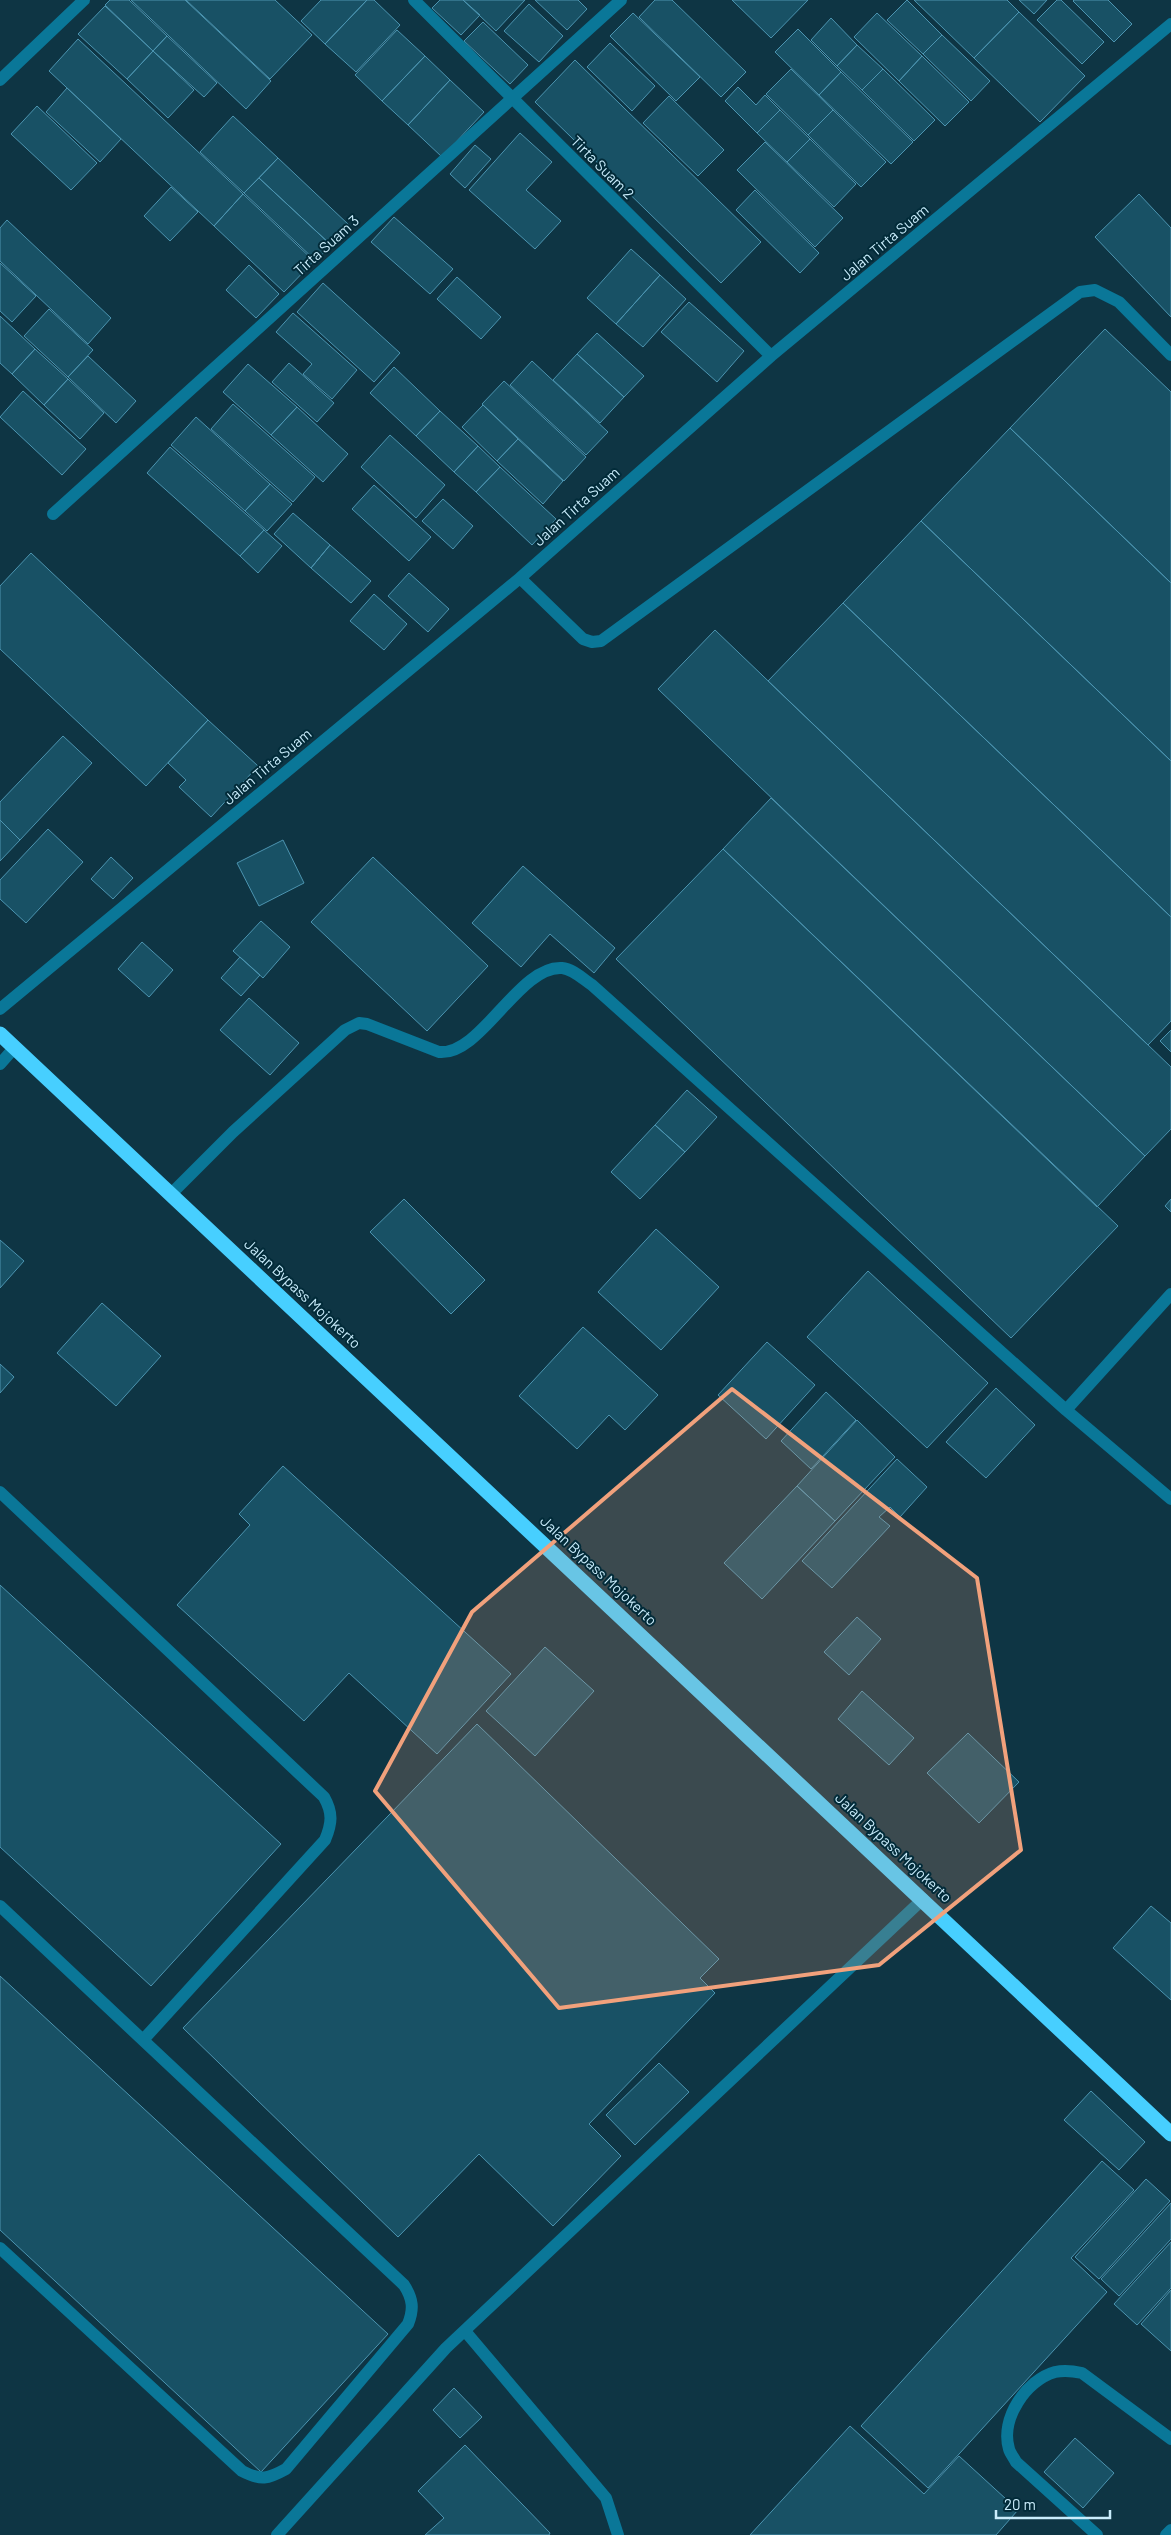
<svg xmlns="http://www.w3.org/2000/svg" width="1171" height="2535" font-family="Barlow,sans-serif">
  <style>
    .building { fill: #185165; stroke: #4c94b0 }
    .lines { fill: none; stroke-linecap: round; stroke-linejoin: round }
    .minor { stroke: #0a7798; stroke-width: 12 }
    .highway { stroke: #47cfff; stroke-width: 15 }
    .marked { fill: #f1a17c; fill-opacity: 0.2; stroke: #f1a17c; stroke-width: 4; stroke-linejoin: round }
    .labels { text-anchor: middle; dominant-baseline: central; stroke-width: 4; stroke-linejoin: round; paint-order: stroke }
    .street-label { font-size: 15px; fill: #caedfc; stroke: #022b39 }
  </style>
  <rect width="100%" height="100%" fill="#0e3544"/>
  <path class="building" d="M110,0h19l38,36 -14,15 -48,-46z
    M131,0h54l86,81 -25,28z
    M186,0h89l37,35 -42,44z
    M321,0h46l-42,44 -24,-23z
    M367,0h7l26,25 -44,47 -31,-28z
    M440,0h23l17,15 -19,20 -29,-27z
    M463,0h62l-29,31z
    M535,0h43l9,9 -20,21z
    M655,0h17l74,72 -25,25 -82,-80z
    M732,0h76l-37,38z
    M907,0l35,35 -19,19 -36,-34z
    M914,0h93l12,12 -45,46z
    M1019,0h28l-13,14z
    M1057,0h4l43,42 -22,22 -45,-44z
    M1074,0h34l24,24 -18,18 -41,-41z
    M529,4l34,32 -24,26 -35,-31z
    M105,6l48,45 -26,28 -49,-45z
    M1019,12l66,64 -45,46 -66,-64z
    M633,13l67,64 -24,24 -66,-65z
    M877,13l45,43 -23,25 -45,-44z
    M831,18l26,27 -20,21 -26,-26z
    M483,22l45,43 -18,19 -46,-43z
    M798,29l43,43 -22,23 -44,-43z
    M397,30l28,26 -43,45 -27,-26z
    M942,35l48,46 -19,20 -48,-47z
    M167,36l50,47 -13,14 -51,-46z
    M78,39l165,155 -29,32 -165,-155z
    M610,43l45,43 -23,25 -45,-44z
    M857,45l26,24 -21,21 -25,-24z
    M153,51l41,39 -26,28 -41,-39z
    M425,56l25,24 -42,45 -26,-24z
    M922,56l47,46 -24,24 -46,-45z
    M575,60l186,182 -40,41 -186,-181z
    M791,69l42,41 -25,25 -42,-41z
    M883,69l52,51 -21,21 -52,-51z
    M841,72l72,70 -22,22 -72,-69z
    M450,80l34,32 -42,45 -34,-32z
    M738,87l18,18 9,-10 15,15 -23,23 -32,-32z
    M67,88l54,51 -21,23 -54,-50z
    M669,96l55,54 -26,26 -55,-53z
    M37,106l60,57 -26,27 -60,-56z
    M780,110l30,29 -23,23 -30,-29z
    M833,110l53,52 -25,25 -53,-52z
    M233,116l45,42 -34,35 -44,-41z
    M520,133l32,29 -26,28 35,31 -26,28 -66,-59z
    M810,139l46,45 -22,23 -47,-45z
    M765,142l78,76 -28,29 -78,-77z
    M475,145l16,14 -26,29 -15,-14z
    M278,158l71,67 -18,20 -72,-67z
    M259,178l72,67 -15,16 -72,-68z
    M171,187l27,25 -28,29 -26,-25z
    M755,190l64,63 -19,20 -64,-63z
    M243,194l71,67 -30,31 -70,-66z
    M1139,194l32,34v89l-76,-80z
    M394,217l59,52 -23,25 -59,-52z
    M7,220l104,98 -23,26 -88,-83v-33z
    M631,249l29,26 -44,49 -29,-26z
    M0,263l36,33 -24,26 -12,-11z
    M249,265l30,29 -23,24 -30,-28z
    M660,275l26,24 -43,48 -27,-23z
    M457,277l44,40 -20,22 -44,-40z
    M323,283l77,70 -26,29 -77,-70z
    M689,302l55,49 -27,31 -56,-50z
    M49,309l44,41 -25,27 -44,-41z
    M293,313l64,57 -25,29 -29,-25 9,-10 -36,-32z
    M0,316l35,33 -23,25 -12,-11z
    M1105,329l66,63v191l-161,-155z
    M597,333l47,43 -20,21 -47,-43z
    M35,349l33,30 -24,26 -32,-31z
    M577,354l47,43 -24,26 -47,-43z
    M88,356l48,45 -20,22 -48,-46z
    M532,361l76,71 -22,23 -76,-70z
    M289,363l45,40 -17,19 -45,-40z
    M248,364l49,43 -26,28 -48,-43z
    M394,367l46,44 -24,25 -46,-43z
    M68,379l36,34 -24,26 -36,-34z
    M504,381l82,76 -22,24 -82,-77z
    M23,391l63,58 -24,26 -62,-58z
    M233,404l82,73 -22,25 -82,-73z
    M483,405l35,34 -21,22 -35,-34z
    M297,407l51,47 -25,28 -52,-47z
    M440,411l38,35 -24,26 -38,-36z
    M196,417l74,67 -25,27 -74,-66z
    M1010,428l161,155v178l-250,-240z
    M390,435l55,50 -29,33 -55,-51z
    M518,439l45,42 -20,23 -46,-43z
    M478,446l22,21 -24,25 -22,-20z
    M170,447l94,83 -24,26 -93,-83z
    M500,467l56,52 -24,26 -56,-53z
    M270,484l22,20 -25,27 -22,-20z
    M374,485l57,52 -22,24 -57,-52z
    M443,499l30,27 -20,23 -31,-28z
    M293,513l37,32 -19,23 -37,-34z
    M921,521l250,240v156l-328,-314z
    M264,530l18,16 -24,27 -18,-17z
    M330,545l41,36 -20,22 -40,-35z
    M31,553l177,167 -62,66 -146,-137v-63z
    M409,573l40,36 -21,23 -40,-36z
    M374,594l33,30 -23,26 -34,-29z
    M843,603l328,314v104l-23,24 -380,-364z
    M715,630l456,437v62l-26,27 -487,-467z
    M208,720l50,46 -47,51 -32,-30 7,-7 -18,-17z
    M63,736l29,27 -72,77 -20,-20v-18z
    M771,798l374,358 -48,51 -374,-358z
    M0,820l20,20 -20,21z
    M48,829l35,33 -57,61 -26,-24v-19z
    M283,840l21,43 -45,23 -22,-43z
    M723,849l395,377 -107,112 -395,-379z
    M111,857l22,21 -20,21 -22,-20z
    M373,857l115,109 -61,65 -116,-109z
    M523,866l92,82 -21,25 -44,-39 -29,33 -49,-44z
    M261,921l29,26 -27,31 -30,-27z
    M142,942l31,28 -24,27 -31,-28z
    M240,957l20,18 -19,21 -20,-18z
    M249,998l50,45 -29,32 -50,-45z
    M1171,1030v22l-11,-11z
    M687,1090l30,27 -32,35 -30,-27z
    M655,1125l30,27 -45,47 -29,-27z
    M404,1199l81,81 -34,34 -81,-82z
    M1171,1199v13l-6,-6z
    M656,1229l63,58 -58,63 -63,-58z
    M0,1240l24,21 -24,27z
    M868,1271l120,112 -61,65 -120,-111z
    M102,1303l59,53 -45,50 -59,-53z
    M583,1327l75,68 -33,35 -16,-15 -32,34 -58,-53z
    M767,1342l48,43 -49,54 -48,-44z
    M0,1364l14,13 -14,16z
    M996,1388l39,37 -49,53 -40,-36z
    M826,1392l30,28 -45,49 -30,-28z
    M857,1420l38,37 -60,64 -38,-35z
    M897,1459l30,28 -27,30 -10,-10 -11,10 11,9 -58,62 -30,-27z
    M283,1466l228,208 -74,80 -88,-81 -45,48 -127,-116 73,-80 -11,-11z
    M797,1486l38,35 -73,78 -38,-36z
    M0,1585l281,259 -130,142 -151,-139z
    M857,1617l24,22 -32,36 -25,-23z
    M545,1647l49,44 -59,65 -49,-45z
    M862,1691l52,47 -25,27 -51,-46z
    M477,1724l242,235 -19,19 15,15 -126,131 32,32 -68,70 -74,-72 -81,83 -215,-209z
    M968,1733l51,49 -40,41 -52,-50z
    M1151,1906l20,17v77l-58,-52z
    M0,1976l388,358 -127,138 -261,-242z
    M659,2063l30,29 -54,53 -29,-30z
    M1091,2091l54,51 -26,28 -55,-50z
    M1102,2161l32,29 -63,68 36,34 -179,196 -67,-62z
    M1146,2179l24,22 -71,78 -24,-22z
    M1171,2203v36l-52,57 -18,-17z
    M1171,2242v46l-34,37 -23,-21z
    M1171,2290v61l-30,-27z
    M454,2388l28,29 -22,21 -27,-28z
    M850,2426l74,68 35,-38 59,54 -22,25h-246z
    M1075,2438l39,35 -31,35 -39,-36z
    M465,2445l85,88 -1,2h-124l19,-17 -26,-27z"/>
  <g class="lines">
    <path class="minor" d="M414,0l357,356
      M0,80l84,-80
      M53,514l568,-514
      M520,578l63,61 9,3 9,-1 479,-349 15,-2 24,12 52,53
      M0,1009l520,-431 251,-222 400,-332
      M0,1064l15,-17
      M172,1193l61,-61 112,-102 14,-7 8,1 72,28c42,4 80,-87 123,-84 11,1 21,11 30,17l474,425 105,89
      M1066,1410l105,-116
      M0,1492l324,305c9,16 8,26 1,43l-182,200
      M0,1906l404,379c9,14 10,24 4,39l-122,145c-18,10 -25,12 -44,2l-242,-223
      M465,2331l141,167 12,37
      M277,2535l169,-187 477,-449
      M1097,2535l-81,-73c-2,-4 -6,-9 -7,-13 -9,-30 17,-69 46,-77 9,-2 18,-1 27,1l89,66
      M1166,2535l5,-5"/>
    <path class="highway" d="M0,1034l1171,1100"/>
  </g>
  <path class="marked" d="M732,1389l245,189 44,272 -142,115 -320,43 -184,-217 97,-179z"/>
  <g class="labels">
    <g class="street-label">
      <text transform="translate(603 167) rotate(45)">Tirta Suam 2</text>
      <text transform="translate(884 242) rotate(-40)">Jalan Tirta Suam</text>
      <text transform="translate(326 245) rotate(-42)">Tirta Suam 3</text>
      <text transform="translate(576 506) rotate(-42)">Jalan Tirta Suam</text>
      <text transform="translate(267 766) rotate(-40)">Jalan Tirta Suam</text>
      <text transform="translate(303 1293) rotate(43)">Jalan Bypass Mojokerto</text>
      <text transform="translate(599 1570) rotate(43)">Jalan Bypass Mojokerto</text>
      <text transform="translate(894 1847) rotate(43)">Jalan Bypass Mojokerto</text>
    </g>
  </g>
  <path d="M996 2510v8h114v-8" fill="none" stroke="#caedfc" stroke-width="2.5"/>
  <text x="1004" y="2510" font-size="15" fill="#caedfc" stroke="#022b39" stroke-width="4" paint-order="stroke">20 m</text>
</svg>
